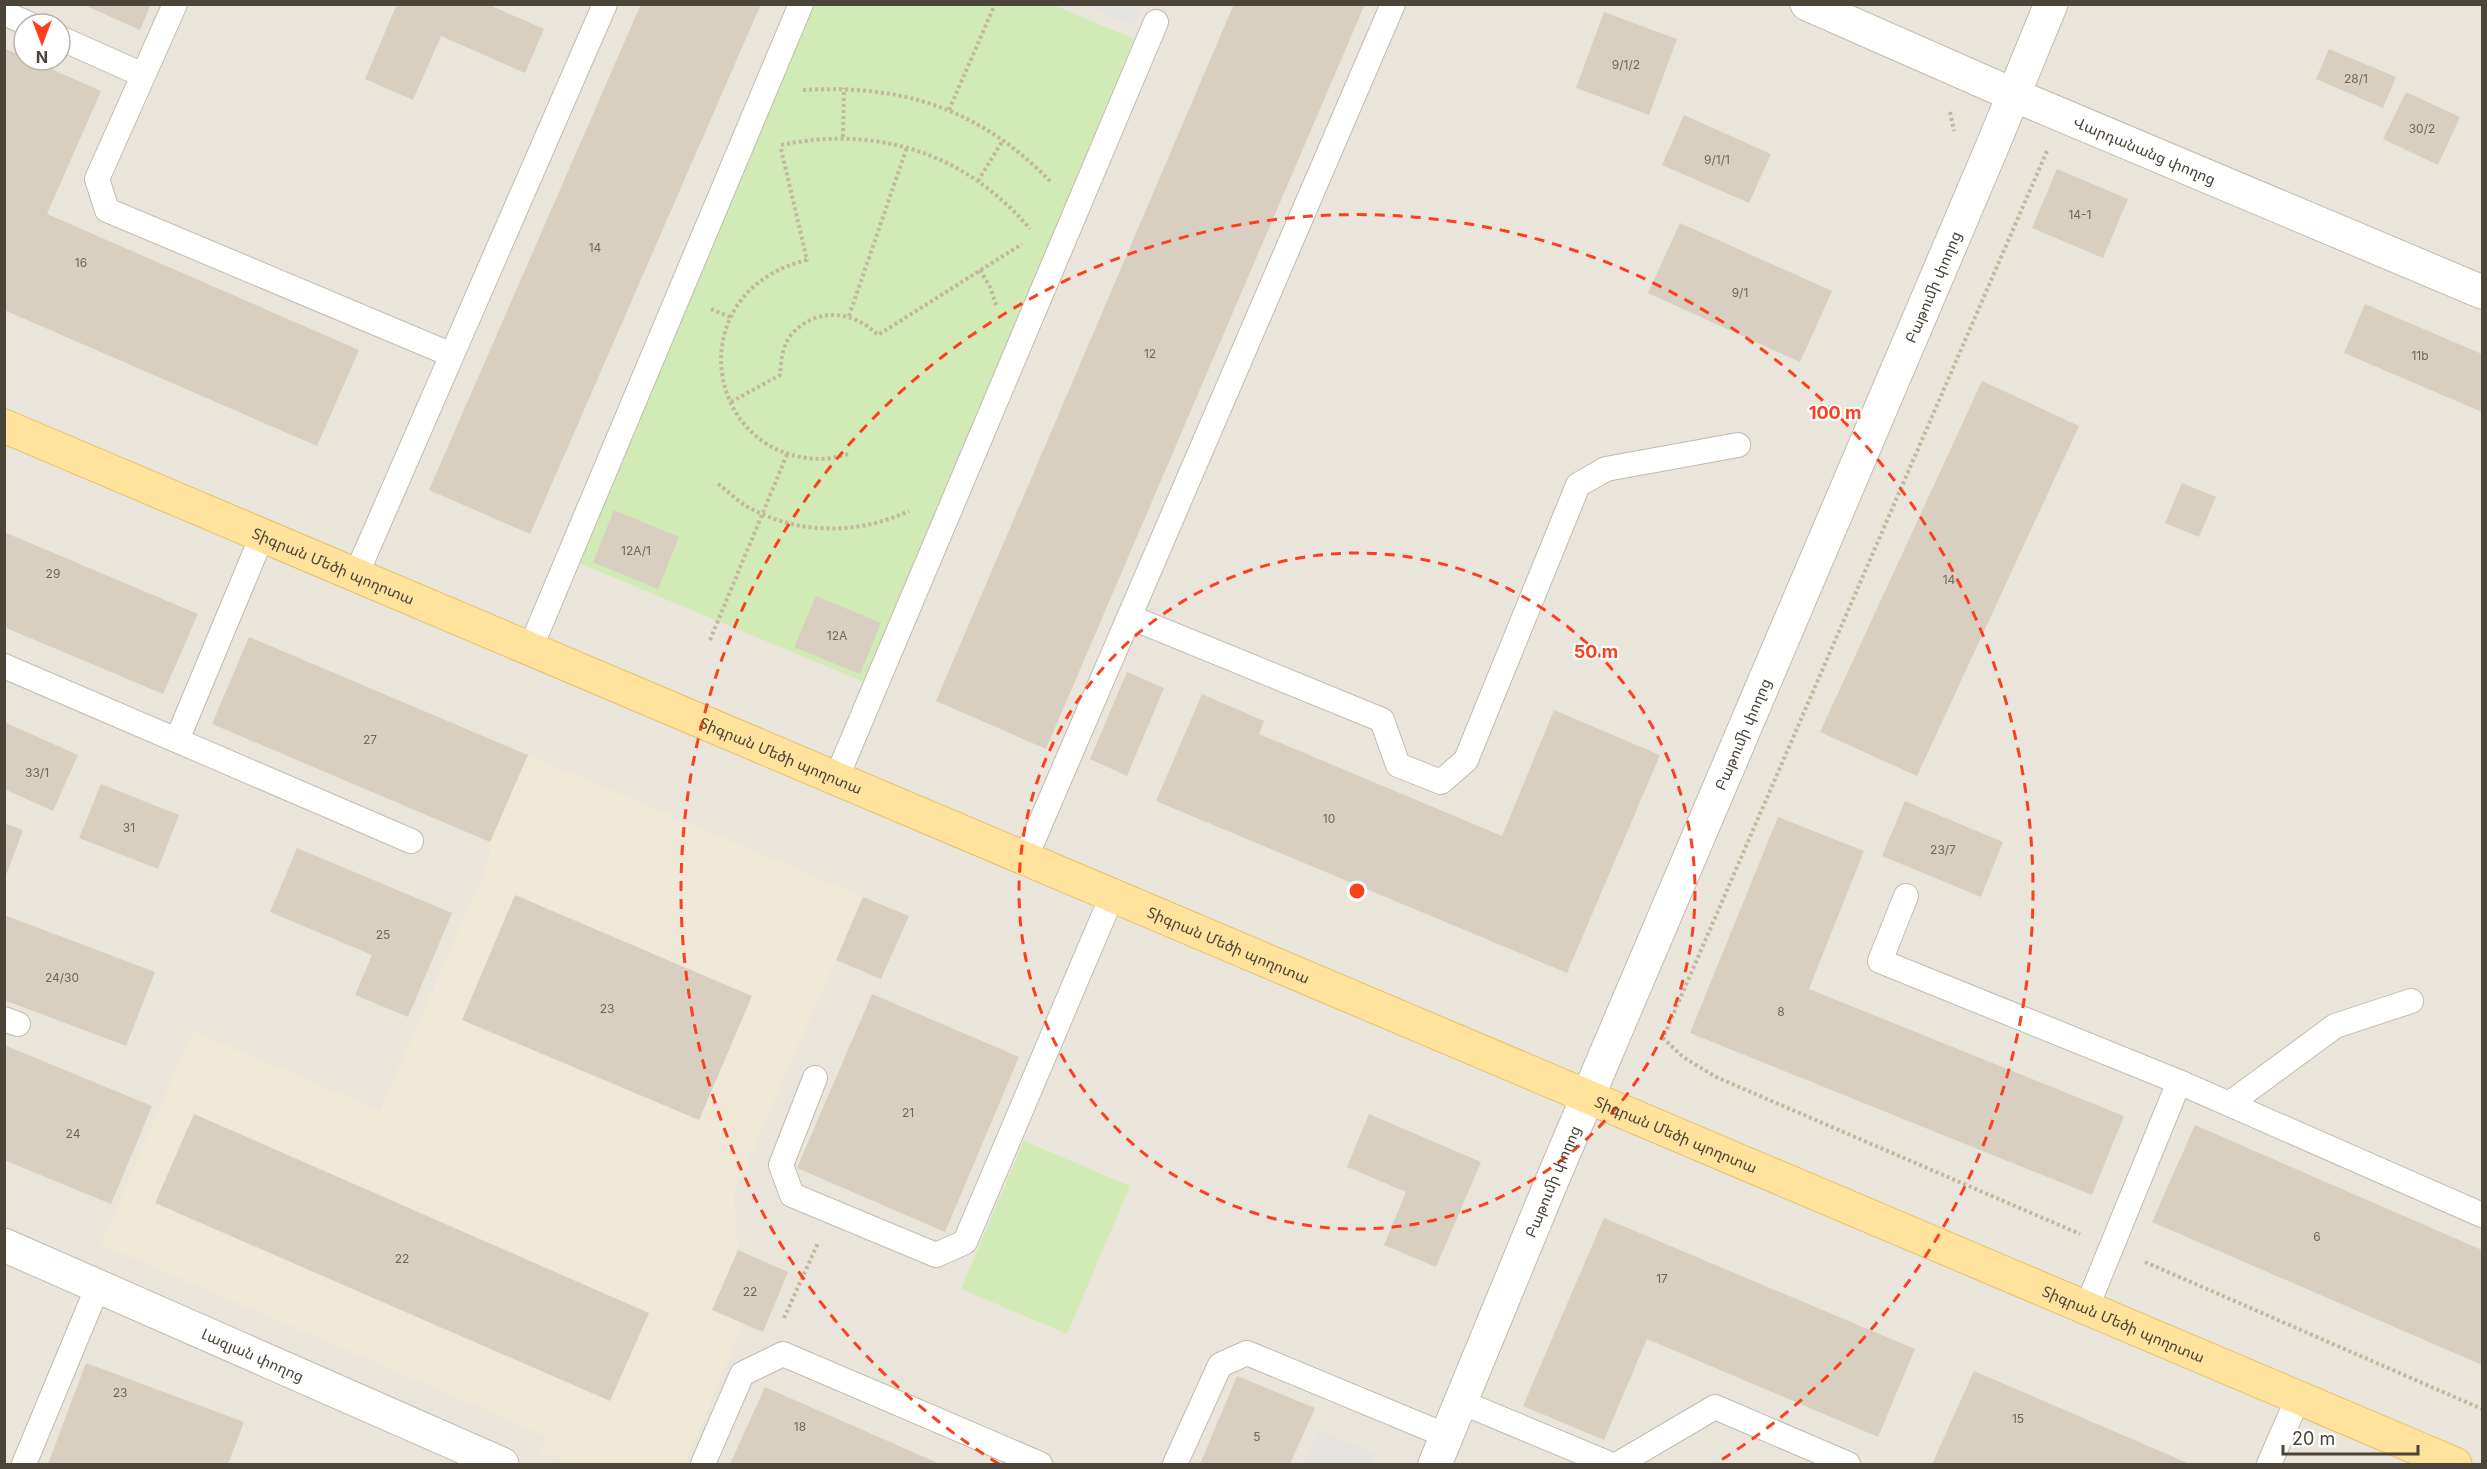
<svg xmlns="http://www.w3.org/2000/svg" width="2487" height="1469" font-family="Inter,'Noto Sans Armenian',sans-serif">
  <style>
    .residential { fill: #eae5da; fill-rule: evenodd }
    .education { fill: #efe8d6 }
    .green { fill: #d2eab5 }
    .parking { fill: #e5e3e0 }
    .building { fill: #d8cfc1 }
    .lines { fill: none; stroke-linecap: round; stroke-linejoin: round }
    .service-casing { stroke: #c2bbae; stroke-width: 26 }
    .minor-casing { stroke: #c2bbae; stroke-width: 35 }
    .primary-casing { stroke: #e6c16a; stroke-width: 35 }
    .path { stroke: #c4b79f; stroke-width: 4; stroke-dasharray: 3 3; stroke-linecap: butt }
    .service { stroke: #fff; stroke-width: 24 }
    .minor { stroke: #fff; stroke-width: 33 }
    .primary { stroke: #ffe39c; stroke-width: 33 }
    .ring { fill: none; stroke: #fc3f1d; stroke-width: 3; stroke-dasharray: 10 8 }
    .labels { text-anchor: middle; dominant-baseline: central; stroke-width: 4.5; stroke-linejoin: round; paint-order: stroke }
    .number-label { font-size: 12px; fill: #6e675b }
    .street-label { font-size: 15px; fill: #4b4439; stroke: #fff }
    .centre { fill: #fc3f1d; stroke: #fff; stroke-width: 3 }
    .ring-label { font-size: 18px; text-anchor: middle; font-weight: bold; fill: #fc3f1d; stroke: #fff; stroke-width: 4.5; stroke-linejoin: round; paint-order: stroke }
  </style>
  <rect width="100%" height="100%" fill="#f6f3ec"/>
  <path class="residential" d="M5,5h2477v1459h-2477zM24,24h36v36h-36z"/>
  <path class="education" d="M528,755l335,142 -129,296 4,57 -26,60 31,14 -58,140h-115l-30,-12 6,-16 -445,-192 92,-213 187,80 109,-250 1,-19z"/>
  <path class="green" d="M814,5h239l82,34 -271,643 -285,-119z
    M1024,1141l106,45 -63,148 -106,-45z"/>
  <path class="parking" d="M1084,5h59l-9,21z
    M1319,1430l57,24 -4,10h-68z"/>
  <path class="building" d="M82,4h69l-11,26z
    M397,4h90l57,25 -19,44 -84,-37 -28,64 -48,-21z
    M641,4h120l-231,530 -101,-44z
    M1234,4h131l-319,745 -110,-48z
    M1604,12l73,27 -28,76 -73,-27z
    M6,49l18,8v3h7l70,31 -54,123 312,136 -42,96 -313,-136z
    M2329,49l67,28 -13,31 -67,-29z
    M2406,92l54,25 -22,48 -55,-26z
    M1684,115l87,39 -22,49 -87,-38z
    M2057,169l71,30 -25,59 -71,-30z
    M1680,223l152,68 -32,71 -152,-69z
    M2365,304l117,50v58l-138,-59z
    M1982,381l97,45 -162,350 -97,-44z
    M2182,483l34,14 -17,40 -34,-14z
    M614,510l65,27 -21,52 -65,-27z
    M4,532l194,82 -35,80 -159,-67z
    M816,596l65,27 -21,51 -66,-27z
    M249,637l279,118 -38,87 -278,-118z
    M1127,672l37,16 -37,88 -37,-17z
    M1202,694l62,27 -5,13 243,102 52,-126 106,45 -93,218 -411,-172z
    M4,722l74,33 -25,56 -49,-22z
    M101,784l78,31 -21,54 -79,-31z
    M1905,801l98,41 -22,55 -99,-41z
    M1778,817l86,34 -55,138 315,127 -32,79 -402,-162z
    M4,823l19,7 -18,48h-1z
    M297,848l155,65 -44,104 -53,-22 17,-40 -102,-43z
    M515,895l237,101 -53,124 -237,-100z
    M863,897l46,19 -28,63 -45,-19z
    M4,915l151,57 -29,74 -122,-46z
    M872,994l147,63 -74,175 -148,-64z
    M4,1045l148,61 -41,98 -107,-44z
    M194,1114l455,199 -39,88 -455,-198z
    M1369,1114l112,48 -45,105 -52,-22 22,-53 -59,-25z
    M2195,1125l287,125v115l-330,-143z
    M1604,1218l311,131 -37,88 -231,-98 -43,101 -81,-34z
    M738,1250l50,22 -25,60 -51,-22z
    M86,1363l158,59 -16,42h-180z
    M1974,1371l216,93h-258z
    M1237,1376l78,32 -25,56h-90z
    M765,1387l175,77h-210z"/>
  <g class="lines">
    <g class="service-casing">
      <path id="service" d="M175,4l-78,175 10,31 345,145
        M4,13l25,11
        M60,38l83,37
        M356,575l249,-571
        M1130,617l252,103 16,45 43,17 25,-22 112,-275 28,-16 132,-24
        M530,649l271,-645
        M4,666l407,175
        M177,740l85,-204
        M836,779l320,-757
        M1025,859l368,-855
        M1906,896l-26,65 299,121 -93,227
        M4,1019l14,5
        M815,1078l-34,87 11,30 144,60 29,-13 147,-346
        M2179,1082l303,133
        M2229,1104l106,-78 76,-25
        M1461,1402l149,62
        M24,1464l74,-178
        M703,1464l39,-90 41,-20 257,110
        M1175,1464l45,-99 27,-12 200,83
        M1618,1464l97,-57 133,57
        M2269,1464l29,-66"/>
    </g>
    <g class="minor-casing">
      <g id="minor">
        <path id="s1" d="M1807,4l207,91 468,197"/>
        <path id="s2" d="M4,1245l498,219"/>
        <path id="s3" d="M1435,1464l116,-281 439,-1031 61,-148"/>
      </g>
    </g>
    <g class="primary-casing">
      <g id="primary">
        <path id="s4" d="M4,426l2451,1038"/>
      </g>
    </g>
    <path class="path" d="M803,90c100,-6 177,19 248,92
      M949,110l46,-106
      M1950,112l4,19
      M843,137l1,-49
      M781,145c96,-20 185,8 249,84
      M781,149l26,111c-129,31 -103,198 14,199 9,0 19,-3 28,-5
      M2047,151l-384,887 20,19 33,20 364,157
      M978,181l25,-41
      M980,270l10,17 6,18
      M711,309l19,8
      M849,316l58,-169
      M731,402l49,-27c1,-13 2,-29 11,-40 24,-28 62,-25 87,0l144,-91
      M718,484c10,7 19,17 30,23 50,28 109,28 161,4
      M710,640l78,-188
      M2145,1262l337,147
      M784,1318l34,-75"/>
    <use href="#service" class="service"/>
    <use href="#minor" class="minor"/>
    <use href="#primary" class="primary"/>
  </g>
  <g class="ring">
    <circle cx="1357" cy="891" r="338"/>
    <path d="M999 1464A676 676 0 1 1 1715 1464"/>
  </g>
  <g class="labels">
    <g class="number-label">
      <text x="1626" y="64">9/1/2</text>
      <text x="2356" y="78">28/1</text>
      <text x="2422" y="128">30/2</text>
      <text x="1717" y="159">9/1/1</text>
      <text x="2080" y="214">14-1</text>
      <text x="595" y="247">14</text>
      <text x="81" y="262">16</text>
      <text x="1740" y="292">9/1</text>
      <text x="1150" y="353">12</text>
      <text x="2420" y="355">11b</text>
      <text x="636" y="550">12A/1</text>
      <text x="53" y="573">29</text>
      <text x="1949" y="579">14</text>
      <text x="837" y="635">12A</text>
      <text x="370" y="739">27</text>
      <text x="37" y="772">33/1</text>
      <text x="1329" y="818">10</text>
      <text x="129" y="827">31</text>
      <text x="1943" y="849">23/7</text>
      <text x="383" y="934">25</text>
      <text x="62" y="977">24/30</text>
      <text x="607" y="1008">23</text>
      <text x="1781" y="1011">8</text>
      <text x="908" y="1112">21</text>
      <text x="73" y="1133">24</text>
      <text x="2317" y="1236">6</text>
      <text x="402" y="1258">22</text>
      <text x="1662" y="1278">17</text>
      <text x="750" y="1291">22</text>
      <text x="120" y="1392">23</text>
      <text x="2018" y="1418">15</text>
      <text x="800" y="1426">18</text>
      <text x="1257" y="1436">5</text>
    </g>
    <g class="street-label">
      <text stroke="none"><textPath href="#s1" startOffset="368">Վարդանանց փողոց</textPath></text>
      <text stroke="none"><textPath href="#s3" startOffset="1278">Բաթումի փողոց</textPath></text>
      <text stroke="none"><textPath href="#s4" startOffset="358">Տիգրան Մեծի պողոտա</textPath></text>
      <text stroke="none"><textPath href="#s3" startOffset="792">Բաթումի փողոց</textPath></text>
      <text stroke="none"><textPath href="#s4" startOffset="844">Տիգրան Մեծի պողոտա</textPath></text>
      <text stroke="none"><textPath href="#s4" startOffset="1330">Տիգրան Մեծի պողոտա</textPath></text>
      <text stroke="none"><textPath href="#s4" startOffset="1816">Տիգրան Մեծի պողոտա</textPath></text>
      <text stroke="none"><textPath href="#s3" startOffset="306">Բաթումի փողոց</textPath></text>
      <text stroke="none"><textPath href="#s4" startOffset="2302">Տիգրան Մեծի պողոտա</textPath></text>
      <text stroke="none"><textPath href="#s2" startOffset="272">Լազյան փողոց</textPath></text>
    </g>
  </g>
  <circle cx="1357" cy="891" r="9" class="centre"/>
  <g class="ring-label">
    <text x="1835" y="419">100 m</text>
    <text x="1596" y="658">50 m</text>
  </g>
  <rect width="2487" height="1469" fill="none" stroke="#4b4439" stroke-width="12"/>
  <g transform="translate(42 42) rotate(180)"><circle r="28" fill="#ffffff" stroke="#b7b4b0" stroke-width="1.5"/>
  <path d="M0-4.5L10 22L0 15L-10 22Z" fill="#fc3f1d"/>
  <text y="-9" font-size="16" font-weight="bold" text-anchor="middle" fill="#4b4439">N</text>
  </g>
  <path d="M2283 1445v9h135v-9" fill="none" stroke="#4b4439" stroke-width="3"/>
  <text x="2292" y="1445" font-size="18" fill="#4b4439" stroke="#ffffff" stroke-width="4.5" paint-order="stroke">20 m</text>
</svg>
